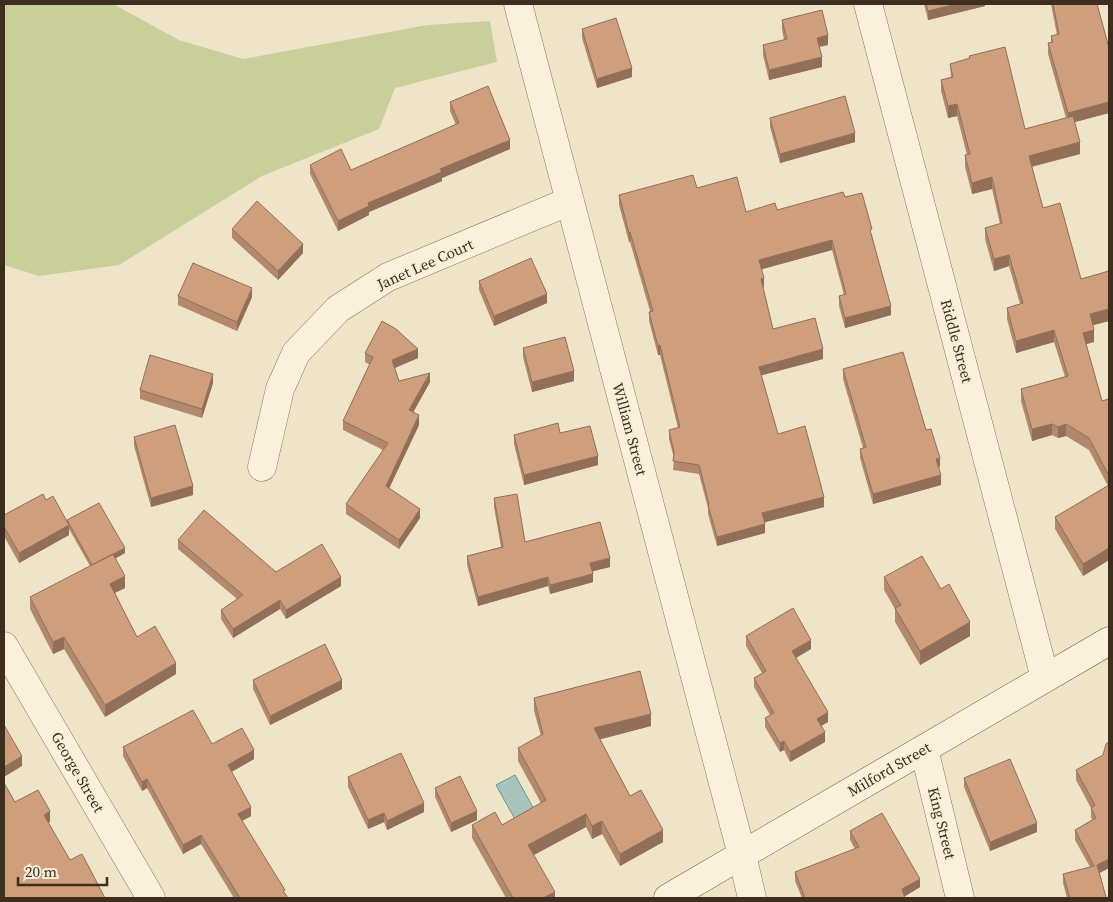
<svg xmlns="http://www.w3.org/2000/svg" width="1113" height="902" font-family="'Source Serif 4',serif">
  <style>
    .green { fill: #c9cf9b }
    .water { fill: #a9c4bc; stroke: #6f938a }
    .lines { fill: none; stroke-linecap: round; stroke-linejoin: round }
    .street-casing { stroke: #8d765c; stroke-width: 29 }
    .secondary-casing { stroke: #6f573f; stroke-width: 29 }
    .street { stroke: #faf1dc; stroke-width: 28 }
    .secondary { stroke: #faf1dc; stroke-width: 28 }
    .wall { fill: #b2896c }
    .shaded-wall { fill: #916f58 }
    .building { fill: #cf9f7d; stroke: #916f58 }
    .labels { text-anchor: middle; dominant-baseline: central; stroke-width: 4; stroke-linejoin: round; paint-order: stroke }
    .street-label { font-size: 15px; fill: #3d2e20; stroke: #f7eed8 }
  </style>
  <rect width="100%" height="100%" fill="#f0e4c8"/>
  <path class="green" d="M4,4h109l66,36 64,19 184,-34 63,-4 7,41 -102,26 -16,41 -117,47 -143,89 -80,11 -35,-11z"/>
  <path class="water" d="M515,775l20,36 -19,10 -20,-36z"/>
  <g class="lines">
    <g class="street-casing">
      <path id="street" d="M518,4l224,851 10,43
        M868,4l177,674
        M262,467l18,-78 16,-36 42,-44 50,-32 182,-76
        M4,646l147,252
        M924,749l36,149"/>
    </g>
    <g class="secondary-casing">
      <path id="secondary" d="M668,898l441,-257"/>
    </g>
    <use href="#street" class="street"/>
    <use href="#secondary" class="secondary"/>
  </g>
  <path class="wall" d="M924,4h61v2l-57,14z
    M1051,4h46l12,44v65l-35,9 6,32 -48,13 11,41 38,71 28,-8v50l-16,4 1,17 -8,2 16,57 7,-2v161l-26,16 -28,-47v-12l53,-31 -19,-36 -23,-14 -8,2 -6,-3 -20,6 -11,-40v-12l44,-12 -11,-35 -38,11 -9,-34v-11l13,-4 -11,-38 -15,5 -9,-32v-11l15,-4 -8,-35 -20,5 -7,-27v-12h2l-10,-39 -9,2 -7,-27v-11l10,-3 -1,-13 19,-5v-3l56,73 41,-11 -18,-64v-11l3,-1v-6l6,-1z
    M782,20l46,25 -9,2 3,20 -53,13 -6,-25v-10l21,-5 -2,-11z
    M582,29l50,48 -35,11 -15,-50z
    M450,102l60,47 -68,29v3l-73,31v3l-31,16 -28,-57v-9l41,5 105,-45 -6,-14z
    M770,118l85,24 -75,21 -10,-36z
    M697,188l49,24 31,-2 68,-13 27,38 19,80 -46,13 -6,-22v-10l5,-1 -12,-45 -71,19 3,18 -1,1 10,41 50,30 -62,16 17,59 46,73 -59,15v11l-48,13 -9,-32v-6l-9,-34 -26,-4 1,-12 -5,-19v-9l9,-2 -18,-73h-2l-9,-34v-9l1,-1 -20,-69h-1l-10,-37v-10z
    M232,229l71,24 -25,27 -46,-42z
    M479,281l68,22 -53,23 -15,-36z
    M178,296l74,1 -15,34 -59,-26z
    M523,348l51,33 -42,11 -9,-35z
    M365,353l53,5 -23,10 4,13 31,1 -17,30 6,13 -30,63 31,30 -21,31 -53,-35v-10l37,-54 -40,-20v-9l27,-56 -5,-3z
    M843,369l83,61 14,37h-1l2,18 -68,19 -13,-46v-9l3,-1 -20,-69z
    M213,383l-11,35 -62,-19v-9z
    M560,433l38,32 -74,20 -10,-41v-9z
    M134,437l59,58 -42,12 -17,-61z
    M494,498l31,44 85,25 -17,4v11l-43,12 -2,-8 -70,20 -11,-41v-9l34,-9 -7,-40z
    M46,500l21,21v-1l58,33 -9,5 9,30 -10,5 22,44 39,37 -71,43 -41,-68 -11,5 -23,-45v-12l60,-31 -21,-37v6l-50,28 -15,-27v-21z
    M178,540l98,32 65,14 -55,33 -6,-10 -47,29 -12,-19v-9l16,-11 -59,-50z
    M884,577l57,12 29,47 -50,29 -25,-43v-13l-11,-19z
    M746,636l65,13 -15,9 32,64 -7,4 4,16 -35,20 -6,-12 -4,2 -15,-25v-9l5,-3 -16,-28v-9l8,-5 -16,-27z
    M253,680l89,9 -72,36 -17,-36z
    M534,698l117,28 -51,13 30,57 33,46 -43,24 -18,-32 -10,5 -6,-12 -52,28 21,43h-49l-34,-60v-13h30l39,-22 -23,-42v-13l23,-12 -7,-25z
    M212,744l42,15 -23,13 20,44 -9,5 46,77h-54l-33,-54 -18,10 -36,-66 -5,3 -19,-35v-9z
    M1103,755l6,113 -9,5 6,25h-39l-4,-15v-9l27,-7 -15,-27v-10l17,-10 -1,-3v-9l-15,-28v-10z
    M348,777l76,35 -37,18 -3,-8 -16,7 -20,-42z
    M964,778l73,54 -47,19 -26,-64z
    M435,788l42,32 -26,12 -16,-35z
    M850,831l70,56 -16,10 1,1h-103l-7,-17v-9l60,-23 -5,-9z"/>
  <path class="shaded-wall" d="M957,4h28v2l-57,14v-9z
    M828,35v10l-11,2v-9z
    M822,57v10l-53,13v-10z
    M632,68v9l-35,11v-9z
    M1109,102v11l-41,11v-11z
    M957,104v12l-9,2v-12z
    M855,133v9l-75,21v-9z
    M510,140v9l-68,29v3l-73,31v3l-31,16v-10l30,-18 72,-34z
    M1080,142v12l-51,13v-11z
    M992,177v12l-20,5v-11z
    M630,232v10h-1v-9z
    M832,240v10l-73,20v-10z
    M303,244v9l-25,27v-9z
    M1009,255v11l-15,5v-12z
    M764,278v9l-3,1v-9z
    M252,288v9l-15,34v-9z
    M547,294v9l-53,23v-10z
    M891,306v9l-46,13v-10z
    M1109,309v12l-19,5v-12z
    M1054,330v12l-38,11v-12z
    M1094,330v12l-11,3v-12z
    M660,345v10h-2v-9z
    M418,349v9l-26,11v-9z
    M823,349v10l-64,17v-9z
    M574,371v10l-42,11v-10z
    M430,373v9l-21,38v-10z
    M213,374v9l-11,35v-9z
    M419,415v10l-33,70v-9z
    M1052,424v11l-20,6v-12z
    M1066,424v12l-8,2v-11z
    M598,456v9l-74,20v-10z
    M940,458v9l-4,1v-9z
    M941,475v10l-68,19v-10z
    M193,486v9l-42,12v-9z
    M824,497v10l-62,16v-10z
    M420,509v9l-21,31v-9z
    M765,524v9l-48,13v-9z
    M69,525v10l-50,28v-10z
    M125,548v5l-32,18v-5z
    M1109,548v12l-26,16v-12z
    M610,558v9l-20,5v-9z
    M593,574v8l-43,12v-9z
    M125,576v12l-15,7v-11z
    M341,577v9l-55,33v-9z
    M548,577v9l-70,20v-9z
    M280,600v9l-47,29v-9z
    M970,622v14l-50,29v-14z
    M64,637v12l-11,5v-12z
    M811,640v9l-19,11v-9z
    M176,663v11l-71,43v-12z
    M342,680v9l-72,36v-9z
    M828,712v10l-11,6v-9z
    M651,714v12l-57,15v-13z
    M825,732v10l-35,20v-10z
    M784,741v9l-4,2v-9z
    M254,750v9l-26,15v-9z
    M22,756v10l-18,11v-10z
    M147,779v9l-5,3v-9z
    M424,803v9l-37,18v-9z
    M251,807v9l-13,7v-9z
    M50,811v11l-6,3v-10z
    M477,811v9l-26,12v-9z
    M384,813v9l-16,7v-9z
    M586,814v13l-58,31v-13z
    M602,821v13l-10,5v-13z
    M1037,823v9l-47,19v-9z
    M663,830v12l-43,24v-12z
    M201,835v9l-18,10v-9z
    M1109,859v9l-12,6v-9z
    M920,879v8l-18,11v-9z
    M555,892v6h-12z"/>
  <path class="building" d="M926,4h31l-29,7z
    M1053,4h44l12,44v54l-41,11 -20,-70 5,-1 -2,-6 8,-2z
    M822,10l6,25 -11,3 5,19 -53,13 -6,-25 24,-6 -5,-19z
    M616,18l16,50 -35,11 -15,-50z
    M1005,47l20,82 48,-13 7,26 -51,14 14,52 17,-5 21,76 28,-8v38l-19,5 4,16 -11,3 19,68 7,-2v77l-20,-38 -23,-14 -8,3 -6,-3 -20,5 -11,-40 47,-13 -14,-46 -38,11 -9,-33 16,-5 -14,-48 -15,4 -9,-31 17,-5 -10,-46 -20,6 -7,-28 5,-1 -13,-50 -9,2 -7,-26 12,-3 -3,-13 20,-6 -1,-2z
    M488,86l22,54 -70,29 2,3 -74,31 1,3 -31,15 -28,-56 31,-16 10,21 108,-47 -9,-21z
    M845,96l10,37 -75,21 -10,-36z
    M693,175l4,13 40,-11 9,35 29,-9 2,7 66,-18 2,5 17,-4 10,36 -2,1 21,76 -46,12 -6,-22 7,-2 -14,-54 -73,20 5,18 -3,1 12,50 42,-11 8,31 -64,18 19,67 27,-8 19,71 -62,16 3,11 -48,13 -9,-32 1,-1 -10,-39 -26,-4 1,-9 -5,-22 11,-3 -20,-82 -2,1 -9,-34 4,-1 -23,-79 -1,1 -10,-38z
    M257,201l46,43 -25,27 -46,-42z
    M531,258l16,36 -53,22 -15,-35z
    M193,263l59,25 -15,34 -59,-26z
    M382,321l14,8 22,20 -26,11 7,21 31,-8 -21,37 10,5 -33,71 34,23 -21,31 -53,-36 42,-61 -45,-22 30,-64 -8,-4z
    M565,337l9,34 -42,11 -9,-34z
    M903,352l23,78 5,-1 9,29 -4,1 5,16 -68,19 -13,-45 6,-2 -23,-78z
    M150,355l63,19 -11,35 -62,-19z
    M558,423l2,10 30,-7 8,30 -74,19 -10,-40z
    M175,425l18,61 -42,12 -17,-61z
    M1109,485v63l-26,16 -28,-47z
    M43,494l3,6 7,-4 16,29 -50,28 -15,-26v-12z
    M517,494l8,48 75,-20 10,36 -20,5 3,11 -43,11 -2,-8 -70,20 -11,-41 36,-9 -9,-49z
    M99,503l26,45 -33,17 -25,-45z
    M204,510l72,62 46,-28 19,33 -55,33 -6,-10 -47,29 -12,-19 22,-15 -65,-55z
    M113,554l12,22 -15,8 27,53 18,-11 21,37 -71,42 -41,-68 -11,5 -23,-45z
    M922,556l19,33 8,-5 21,38 -50,29 -25,-43 6,-3 -17,-28z
    M793,608l18,32 -19,11 36,61 -11,7 8,13 -35,20 -6,-11 -4,2 -15,-25 9,-5 -20,-35 12,-7 -20,-35z
    M325,644l17,36 -72,36 -17,-36z
    M640,671l11,43 -57,14 36,68 11,-6 22,40 -43,24 -18,-33 -10,5 -6,-12 -58,31 27,47 -12,6h-30l-41,-73 23,-13 7,13 44,-25 -28,-52 25,-14 -9,-36z
    M193,710l19,34 30,-16 12,22 -26,15 23,42 -13,7 47,76 -2,1 5,7h-48l-39,-63 -18,10 -36,-66 -5,3 -19,-35z
    M4,725l18,31 -18,11z
    M1109,742v117l-12,6 9,32 -3,1h-33l-7,-24 31,-8 -19,-36 21,-12 -5,-10 4,-3 -19,-35 27,-15 3,-11z
    M401,753l23,50 -37,18 -3,-8 -16,7 -20,-43z
    M1010,759l27,64 -47,19 -26,-64z
    M460,776l17,35 -26,12 -16,-35z
    M4,783l11,19 23,-12 12,21 -6,4 26,45 12,-6 23,44h-100l-1,-3z
    M882,813l38,66 -18,10 3,9h-100l-10,-26 64,-25 -9,-16z"/>
  <g class="labels">
    <g class="street-label">
      <text transform="translate(425 264) rotate(-24)">Janet Lee Court</text>
      <text transform="translate(957 341) rotate(75)">Riddle Street</text>
      <text transform="translate(630 429) rotate(75)">William Street</text>
      <text transform="translate(889 769) rotate(-30)">Milford Street</text>
      <text transform="translate(78 772) rotate(60)">George Street</text>
      <text transform="translate(942 823) rotate(76)">King Street</text>
    </g>
  </g>
  <rect width="1113" height="902" fill="none" stroke="#3d2e20" stroke-width="10"/>
  <path d="M18 877v8h89v-8" fill="none" stroke="#3d2e20" stroke-width="2.5"/>
  <text x="25" y="877" font-size="15" fill="#3d2e20" stroke="#f7eed8" stroke-width="4" paint-order="stroke">20 m</text>
</svg>
